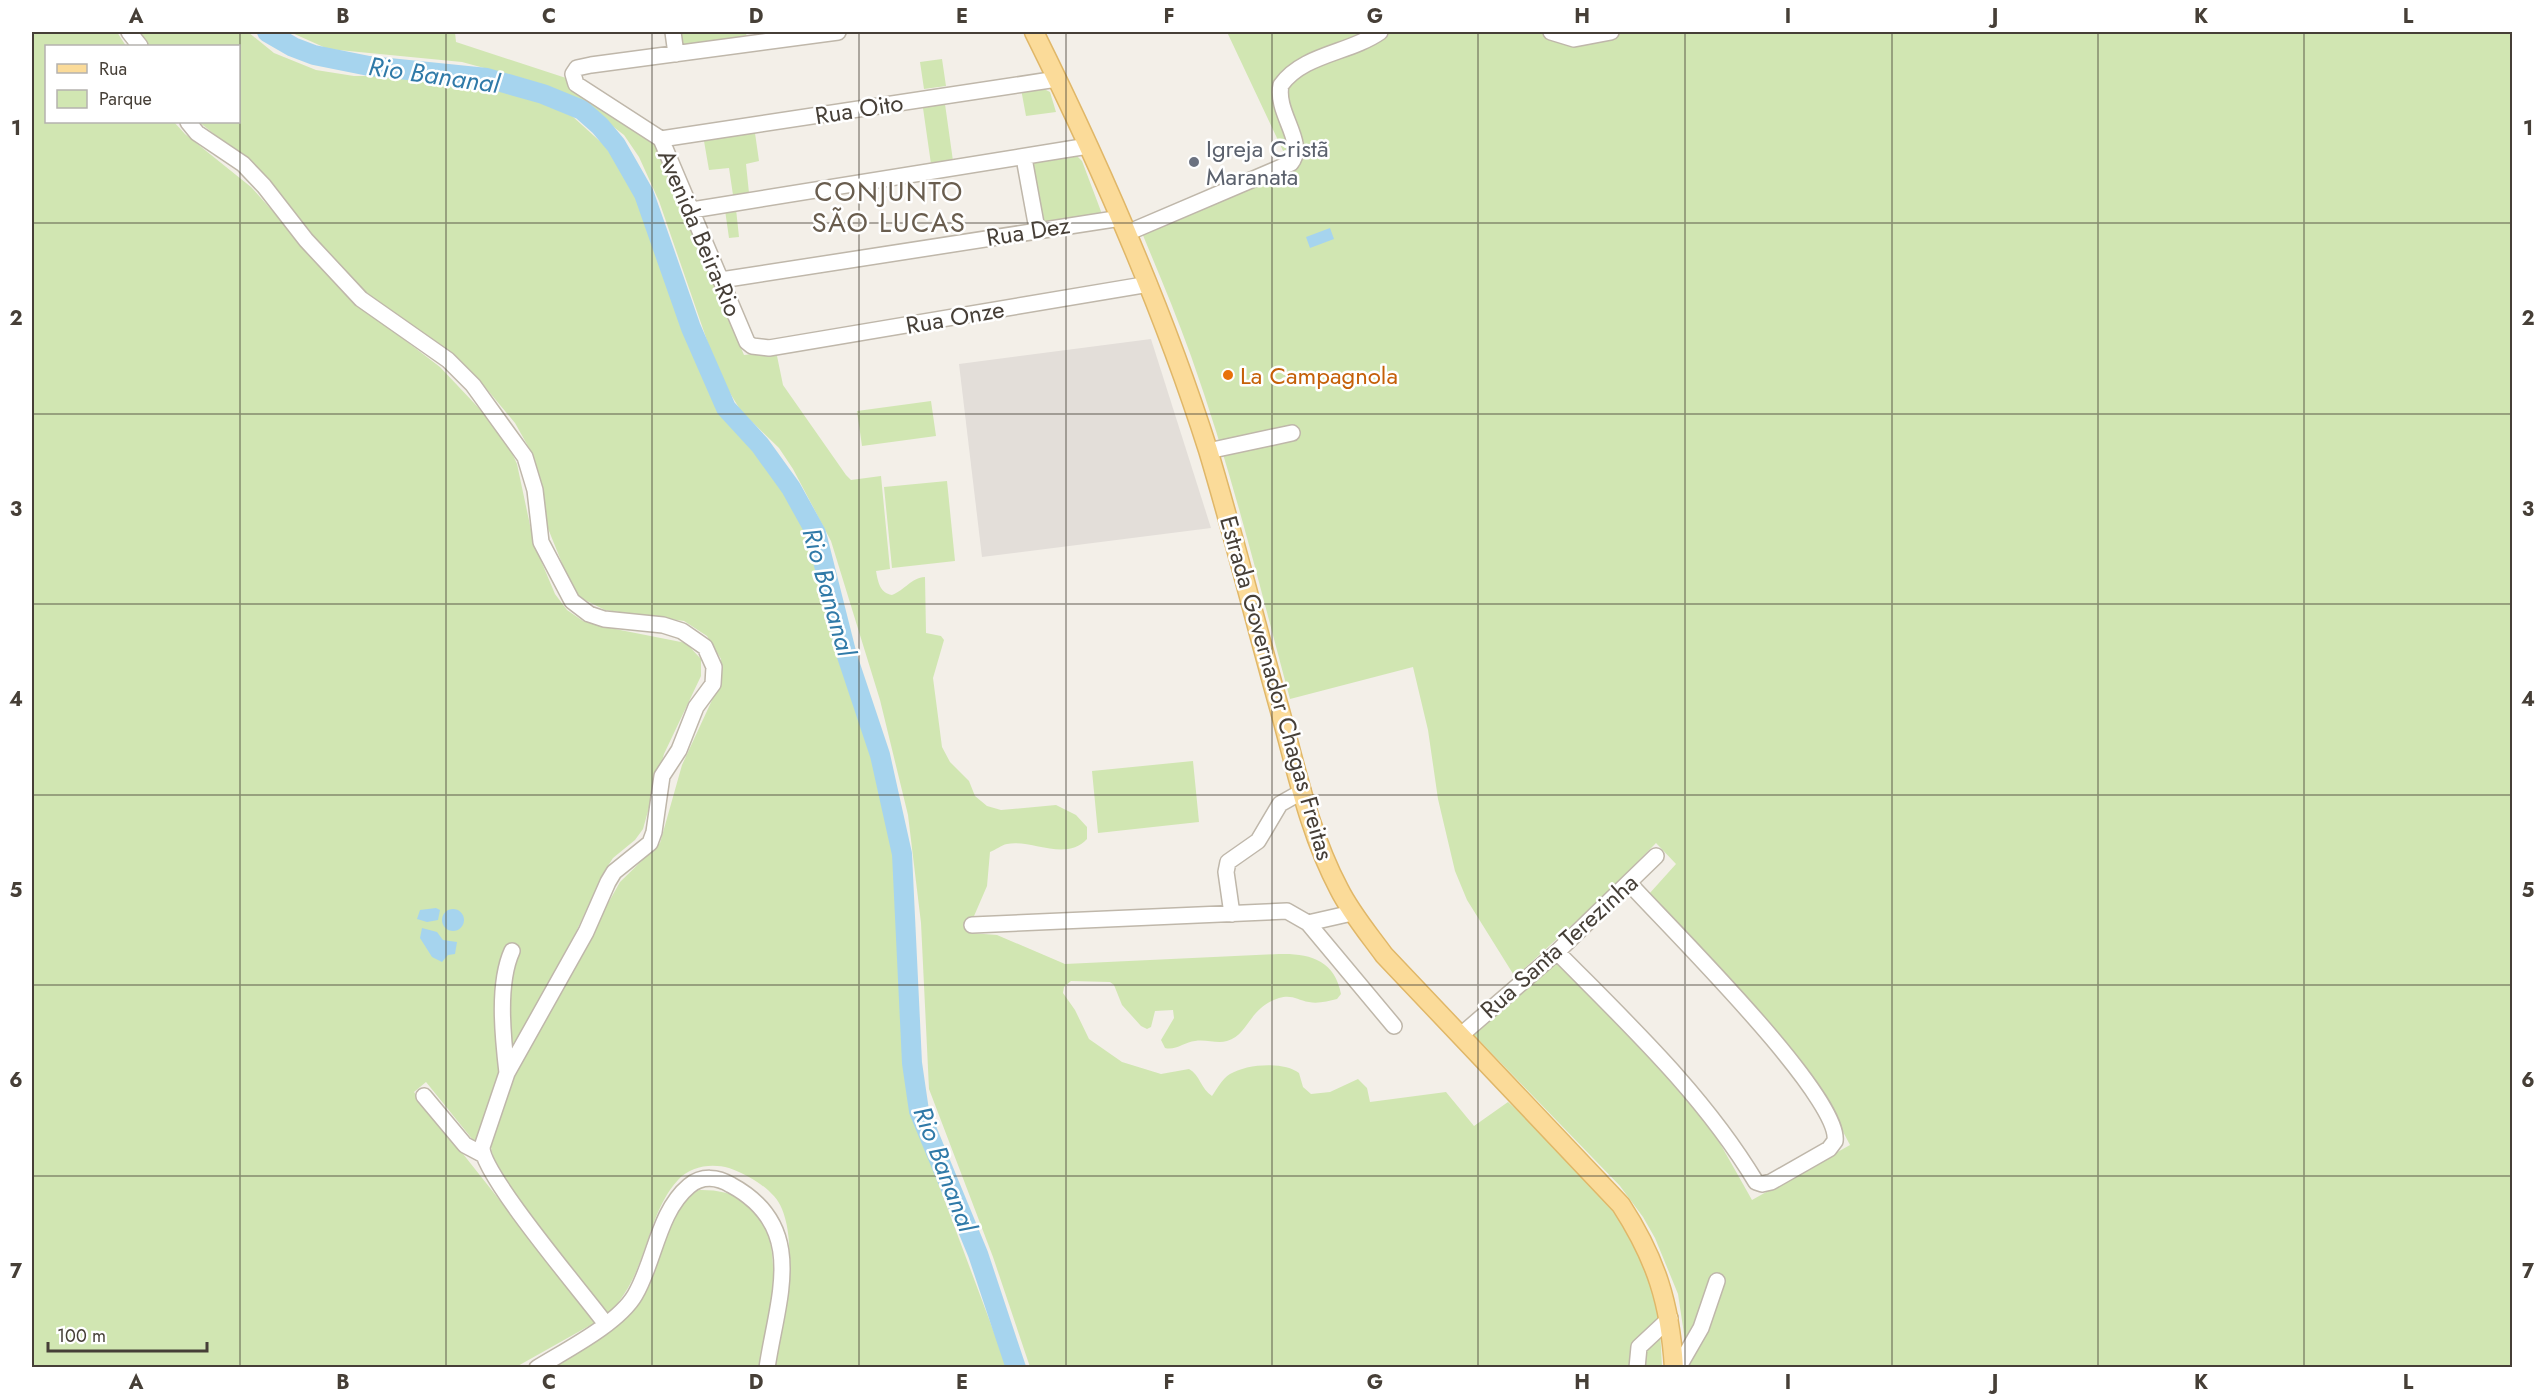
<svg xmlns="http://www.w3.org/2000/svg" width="2544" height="1399" font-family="Jost,sans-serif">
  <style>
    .industrial { fill: #e3ded9 }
    .green { fill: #d1e6b2 }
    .water { fill: #a6d4ee }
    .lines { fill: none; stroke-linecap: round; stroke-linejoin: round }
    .river { stroke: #a6d4ee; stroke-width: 20 }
    .minor-casing { stroke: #bfb7aa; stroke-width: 18 }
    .major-casing { stroke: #e0b768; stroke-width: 21 }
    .minor { stroke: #fff; stroke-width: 15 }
    .major { stroke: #fbdb99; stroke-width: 18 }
    .grid { fill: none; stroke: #463f37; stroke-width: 1.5; stroke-opacity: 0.55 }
    .worship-dot { fill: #6b7280; stroke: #fff; stroke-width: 2 }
    .food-dot { fill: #e8710a; stroke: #fff; stroke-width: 2 }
    .labels { text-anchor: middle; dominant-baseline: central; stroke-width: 5; stroke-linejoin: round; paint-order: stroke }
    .street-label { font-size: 24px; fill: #463f37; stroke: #fff }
    .worship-label { font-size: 24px; fill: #5b616d; stroke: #fff; text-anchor: start }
    .food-label { font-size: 24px; fill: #c56008; stroke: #fff; text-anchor: start }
    .water-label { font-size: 26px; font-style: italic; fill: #307aa8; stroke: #fff }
    .quarter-label { font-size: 27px; letter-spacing: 1.5px; fill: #695d4e; stroke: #fff }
    .neatline { fill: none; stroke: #463f37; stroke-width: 2 }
    .grid-label { font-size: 20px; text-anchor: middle; font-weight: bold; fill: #463f37 }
  </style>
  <rect width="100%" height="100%" fill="#f3efe8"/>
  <path class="industrial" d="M1151,339l60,189 -229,29 -23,-193z"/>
  <path class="green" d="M32,32h85l9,14h-80v76h128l11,12 66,53 100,112 89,68 52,55 15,20 10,22 17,80 21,50 12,16 16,11 17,5 86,17 15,16v17l-37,78 -21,75 -8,11 -22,18 -9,14 -28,60 -52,95 -47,118 -51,-63 -12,10 182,230 -80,45h-484z
    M140,32h108l26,21 42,17 38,6h70l82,14 47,15 18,10 33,30 18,23 19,34 41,120 33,84 40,46 29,41 22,33 14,39 13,61 39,134 21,89 9,194 8,65 97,259h-235c8,-46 28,-113 10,-158 -7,-19 -35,-35 -53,-41 -17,-5 -39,-2 -51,12 -34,37 -28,94 -72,136 -23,-31 -116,-138 -115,-171 1,-28 19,-61 30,-87l99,-176 40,-39 22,-78 37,-80 2,-26 -14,-23 -23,-15 -79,-11 -24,-12 -9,-10 -25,-62 -18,-78 -14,-25 -35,-42 -24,-22 -25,-21 -62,-41 -48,-47 -67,-84 -55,-44h39v-76h-89z
    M290,32h165l1,10 110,36 87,61 91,216 32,-4 7,34 63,90 5,5 30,-4 9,93 -14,2c2,11 4,22 16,24 13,-5 19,-17 33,-18l1,56 15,3 3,4 -11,38 9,69 8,15 19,19 6,15 12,10 14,4 55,-5 20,10 11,12v12c-21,23 -56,0 -80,5 -6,1 -11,6 -17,8l-3,34 -16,37v10l26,2 68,29 214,-10c30,-1 56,6 62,40l-4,5c-9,2 -19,5 -28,3 -12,-2 -17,-8 -30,-4 -31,10 -30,37 -52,43 -10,3 -21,-2 -32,0 -10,1 -20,10 -30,7l-4,-8 13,-22 -1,-8 -18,1 -4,16 -4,2 -6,-3 -19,-21 -8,-20 -4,-3 -39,-1 -7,6 -1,6 12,17 14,29 33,23 39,12 28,-5c11,6 12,20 23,27 5,-7 10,-17 18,-22 16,-10 54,-13 69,-1l4,14 8,7 19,-2 28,-13 9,9 3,14 76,-10 28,34 34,-24c59,53 126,112 146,192 6,24 7,49 8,73h-632l-37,-110 -64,-168 -8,-166 -13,-108 -28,-115 -49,-159 -38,-72 -14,-21 -38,-37 -16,-26 -13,-30 -53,-154 -20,-44 -15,-22 -22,-17 -38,-22 -39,-17 -63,-17 -134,-13z
    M679,32h67l1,8 -66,7z
    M1227,32h1285v1335h-823l-11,-73 -23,-56 -12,-21 -23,-31 -149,-154 84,-72 83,82 75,89 39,69 98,-55c-50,-100 -126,-170 -201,-251l27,-30 -20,-21 -52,53 -89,81 -48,-77 -12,-29 -17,-72 -10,-69 -15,-63 -123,32c-31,-115 -59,-231 -99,-343 -15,-42 -32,-82 -49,-123l151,-61z
    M942,59l4,27 -22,3 -4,-27z
    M1042,88l8,4 6,20 -30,4 -5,-27z
    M945,104l8,57 -22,3 -8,-56z
    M755,133l4,28 -13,3 3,29 -16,2 -4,-27 -20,2 -5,-29z
    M1076,155l6,6 20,53 -63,10 -11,-62z
    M736,209l3,28 -10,1 -4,-28z
    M931,401l5,35 -74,10 -5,-35z
    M947,481l8,80 -63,7 -8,-81z
    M1193,761l6,61 -101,11 -6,-62z
    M699,1190c102,-2 72,115 63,177l-212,1c40,-25 83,-45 102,-91 9,-24 22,-77 47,-87z"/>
  <path class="water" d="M1330,228l4,11 -24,9 -4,-11z
    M436,908l4,2 -2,10 -11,2 -10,-3 3,-9z
    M442 920a11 11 0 1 1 22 0a11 11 0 1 1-22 0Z
    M422,928l15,4 6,8 14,2 -2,12 -7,1 -6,7 -10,-5 -12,-19z"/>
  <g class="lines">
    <path class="river" d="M267,32l26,15 21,8 55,11 118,12 56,16 39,16 18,16 16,19 28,49 47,134 35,80 34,37 31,43 25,45 31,123 33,99 22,99 10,209 7,48 59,143 38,114"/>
    <g class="minor-casing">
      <path id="minor" d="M129,32l11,14
        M673,32l3,22
        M838,32l-247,33 -14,3 -4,6 3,10 85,55 86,203 5,4 17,2 380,-64
        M1551,32l23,7 37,-7
        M188,122l9,11 46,31 21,22 42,54 55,59 87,61 25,25 52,72 10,33 6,52 31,59 17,13 15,5 59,6 19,6 23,16 9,20 -1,17 -17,23 -17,43 -17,26 -8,56 -4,11 -36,29 -6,10 -22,50 -79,141 -25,74c0,28 101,146 123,176
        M661,139l396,-60
        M1024,158l13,71
        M692,210l396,-64
        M1127,233l164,-70c16,-21 -16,-50 -10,-78 22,-31 69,-32 99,-53
        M721,280l400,-62
        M1208,451l84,-18
        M1232,914l-6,-42 2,-10 30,-21 22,-37 23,-13
        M1308,923l44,-10
        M972,925l315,-14 21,12 86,103
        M1557,952c72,73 146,142 199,230l6,2 9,-2 58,-33 6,-8c7,-44 -170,-218 -206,-258
        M1461,1035l96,-83 99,-96
        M507,1073c-4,-35 -10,-89 5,-122
        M424,1096l41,49 17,9
        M537,1368c29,-18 81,-44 98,-73 20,-34 23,-83 54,-109 13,-11 29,-9 42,-1 78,42 46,114 36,183
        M1637,1368l2,-21 31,-29
        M1678,1368l23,-40 16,-47"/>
    </g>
    <g class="major-casing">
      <path id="major" d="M1034,32c67,135 128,274 174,418 25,83 46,167 69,250 18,63 31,131 62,189 12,24 29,44 45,66l237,250c35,54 49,98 53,163"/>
    </g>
    <use href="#minor" class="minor"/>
    <use href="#major" class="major"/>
  </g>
  <path class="grid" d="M240,32v1336M446,32v1336M652,32v1336M859,32v1336M1066,32v1336M1272,32v1336M1478,32v1336M1685,32v1336M1892,32v1336M2098,32v1336M2304,32v1336M32,223h2480M32,414h2480M32,604h2480M32,795h2480M32,985h2480M32,1176h2480"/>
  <circle class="worship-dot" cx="1194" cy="162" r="6"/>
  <circle class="food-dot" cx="1228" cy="375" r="6"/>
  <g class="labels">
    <g class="street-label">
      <text transform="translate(859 109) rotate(-9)">Rua Oito</text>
      <text transform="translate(1028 231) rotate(-9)">Rua Dez</text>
      <text transform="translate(700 233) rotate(67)">Avenida Beira-Rio</text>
      <text transform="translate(955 317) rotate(-10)">Rua Onze</text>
      <text transform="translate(1277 688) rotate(74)">Estrada Governador Chagas Freitas</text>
      <text transform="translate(1559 946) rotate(-42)">Rua Santa Terezinha</text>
    </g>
    <g class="worship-label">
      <text x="1206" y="148">Igreja Cristã<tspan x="1206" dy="28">Maranata</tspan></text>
    </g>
    <g class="food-label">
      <text x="1240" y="375">La Campagnola</text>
    </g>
    <g class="water-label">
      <text transform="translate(434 75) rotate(8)">Rio Bananal</text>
      <text transform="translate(829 592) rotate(74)">Rio Bananal</text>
      <text transform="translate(945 1169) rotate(69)">Rio Bananal</text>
    </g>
    <g class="quarter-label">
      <text x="889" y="191">CONJUNTO<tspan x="889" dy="31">SÃO LUCAS</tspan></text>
    </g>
  </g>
  <rect width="2544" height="1399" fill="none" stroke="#ffffff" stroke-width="66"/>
  <rect x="45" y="45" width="195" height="78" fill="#ffffff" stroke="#b5b2af" stroke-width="1.5"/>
  <rect x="57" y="64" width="30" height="9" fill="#fbdb99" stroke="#b5b2af" stroke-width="1.5"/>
  <text x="99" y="75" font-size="18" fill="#463f37">Rua</text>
  <rect x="57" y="90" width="30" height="18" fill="#d1e6b2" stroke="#b5b2af" stroke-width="1.5"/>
  <text x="99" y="105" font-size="18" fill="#463f37">Parque</text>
  <path d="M48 1342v9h159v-9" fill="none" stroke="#463f37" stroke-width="3"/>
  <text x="57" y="1342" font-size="18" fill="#463f37" stroke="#ffffff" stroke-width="4.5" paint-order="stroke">100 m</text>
  <rect x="33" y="33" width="2478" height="1333" class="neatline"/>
  <g class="grid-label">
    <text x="136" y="23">A</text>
    <text x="343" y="23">B</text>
    <text x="549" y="23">C</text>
    <text x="756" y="23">D</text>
    <text x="962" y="23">E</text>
    <text x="1169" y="23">F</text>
    <text x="1375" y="23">G</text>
    <text x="1582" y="23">H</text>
    <text x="1788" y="23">I</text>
    <text x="1995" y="23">J</text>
    <text x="2201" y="23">K</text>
    <text x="2408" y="23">L</text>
    <text x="16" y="135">1</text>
    <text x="2528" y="135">1</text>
    <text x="16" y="325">2</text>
    <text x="2528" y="325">2</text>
    <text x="16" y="516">3</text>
    <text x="2528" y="516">3</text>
    <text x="16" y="706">4</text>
    <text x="2528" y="706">4</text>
    <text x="16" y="897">5</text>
    <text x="2528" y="897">5</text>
    <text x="16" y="1087">6</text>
    <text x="2528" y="1087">6</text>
    <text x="16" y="1278">7</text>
    <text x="2528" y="1278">7</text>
    <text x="136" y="1389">A</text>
    <text x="343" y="1389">B</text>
    <text x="549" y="1389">C</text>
    <text x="756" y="1389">D</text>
    <text x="962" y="1389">E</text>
    <text x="1169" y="1389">F</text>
    <text x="1375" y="1389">G</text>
    <text x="1582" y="1389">H</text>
    <text x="1788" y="1389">I</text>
    <text x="1995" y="1389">J</text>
    <text x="2201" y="1389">K</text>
    <text x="2408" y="1389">L</text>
  </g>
</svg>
